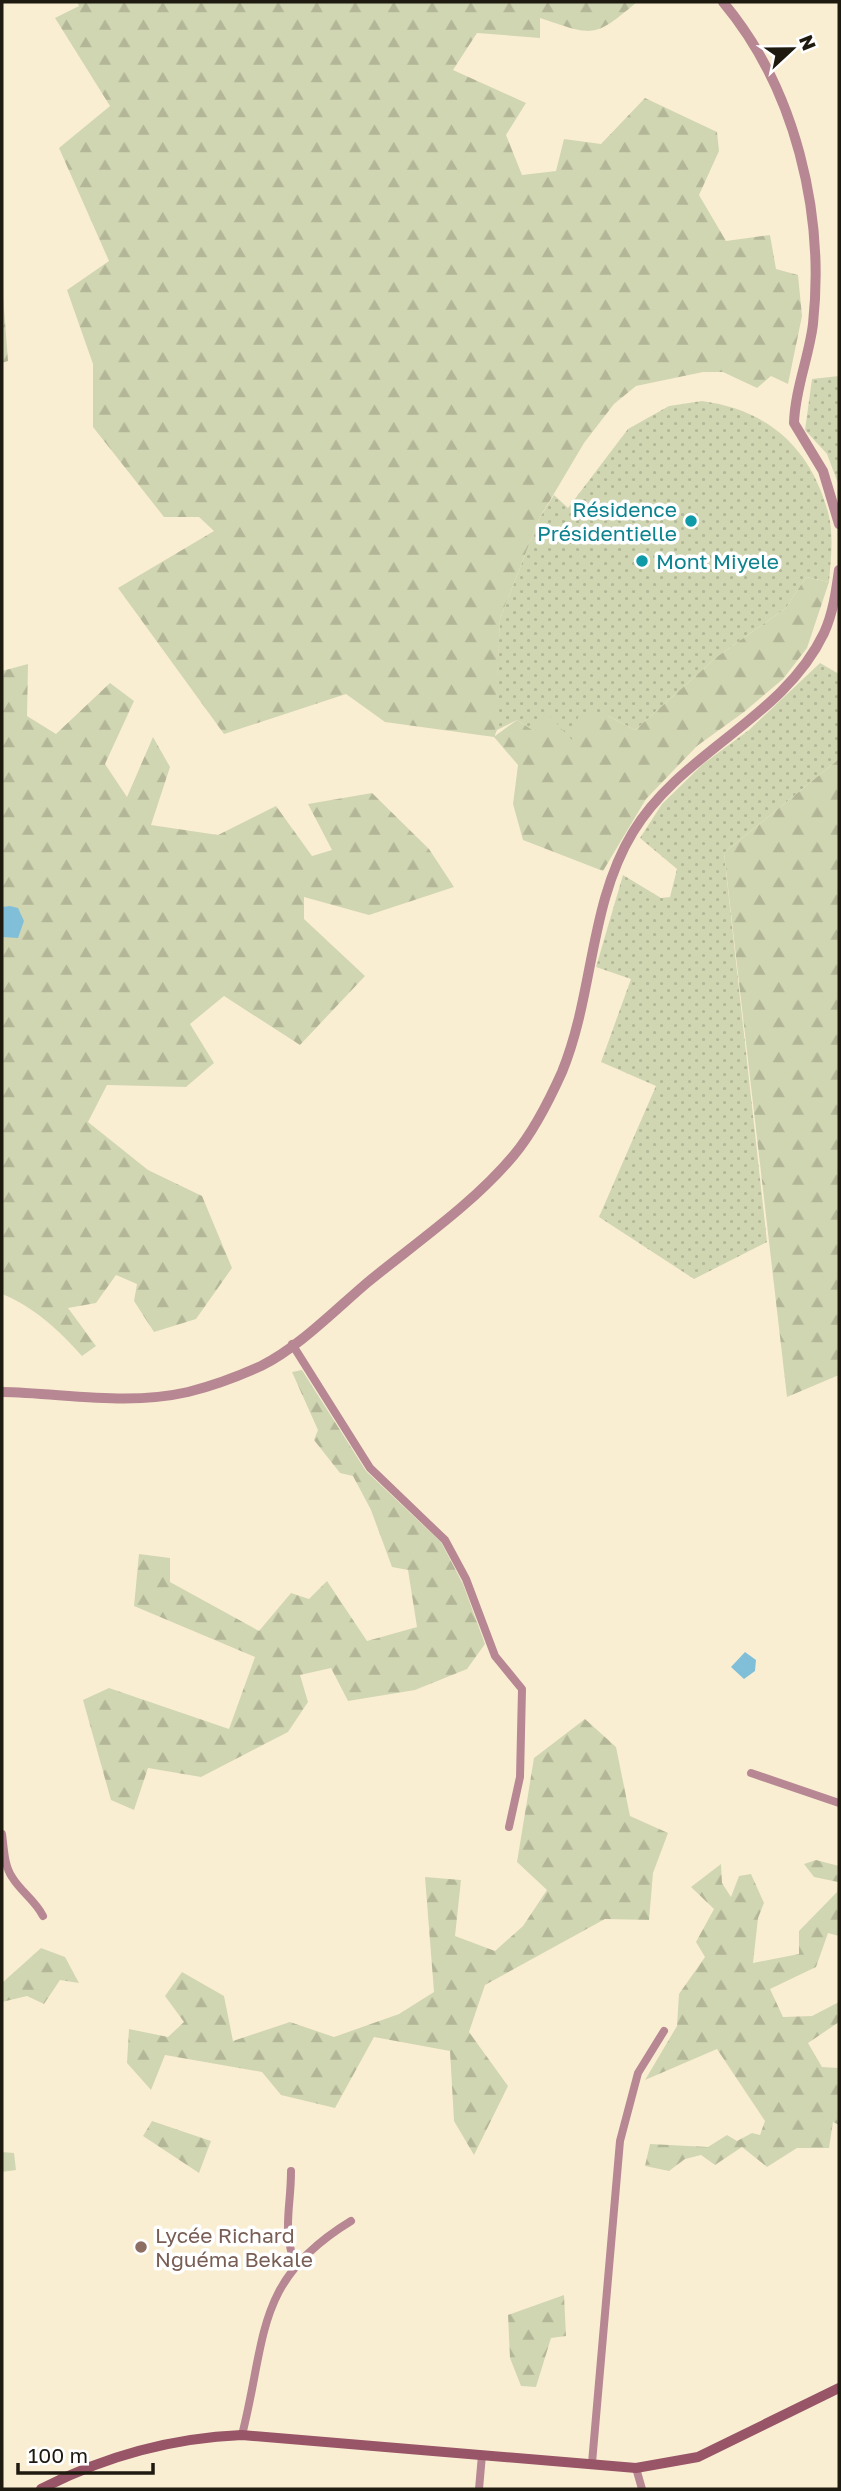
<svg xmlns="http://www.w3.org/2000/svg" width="841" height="2491" font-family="'Golos Text',sans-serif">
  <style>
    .grass { fill: url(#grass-dots) }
    .forest { fill: url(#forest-firs) }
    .water { fill: #81bfd9 }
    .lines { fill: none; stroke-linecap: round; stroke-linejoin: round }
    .minor { stroke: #b78893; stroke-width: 8 }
    .tertiary { stroke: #b78893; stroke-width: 10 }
    .secondary { stroke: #985568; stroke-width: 10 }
    .culture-dot { fill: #0f9aa8; stroke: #fff; stroke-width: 2.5 }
    .education-dot { fill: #8d6e63; stroke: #fff; stroke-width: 2.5 }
    .labels { text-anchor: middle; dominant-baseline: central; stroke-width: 7; stroke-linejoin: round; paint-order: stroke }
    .culture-label { font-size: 21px; fill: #0d838f; stroke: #fff; text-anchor: end }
    .education-label { font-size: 21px; fill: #785e54; stroke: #fff; text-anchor: start }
  </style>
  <defs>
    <pattern id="grass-dots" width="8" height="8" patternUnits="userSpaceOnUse" patternTransform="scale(1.75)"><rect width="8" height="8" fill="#d1d6b2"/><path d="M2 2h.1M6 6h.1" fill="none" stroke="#b3b798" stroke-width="1.8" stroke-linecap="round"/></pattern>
    <pattern id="forest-firs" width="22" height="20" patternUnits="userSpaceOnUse" patternTransform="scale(1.75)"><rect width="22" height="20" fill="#d1d6b2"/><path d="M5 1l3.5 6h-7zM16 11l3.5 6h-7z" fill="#b3b798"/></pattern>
  </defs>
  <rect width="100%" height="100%" fill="#faeed2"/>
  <path class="grass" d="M839,376v110l-12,-32 -22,-24 7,-51z
    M702,401c66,9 108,46 126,111 6,22 3,47 1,70l-23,-5 -20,31 -68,48 -83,74 -27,-14 -36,25 -38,-10 -17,-11 -20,10 -3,7 6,-118 39,-100 15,-24 14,13 60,-79 41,-23z
    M820,663l19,11v85l-115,94 43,389 -73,37 -95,-62 57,-131 -55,-24 30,-83 -35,-12 27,-92 38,23 9,-1 7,-28 -37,-31 22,-34 41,-40 46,-34z"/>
  <path class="forest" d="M77,2h560c-44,37 -43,34 -97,16v20l-63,-5 -24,37 73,33 -20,32 16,40 34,-4 8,-32 37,5 44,-46 72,34 2,19 -20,44 27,46 44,-6 6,34 22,6 4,41 -14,68 -17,-8 -14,12 -34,-16h-20l-67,14 -22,18 -30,39 -45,76 -39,100 -5,117 22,-16 17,11 14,-17 24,26 7,-26 29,2 27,14 83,-74 68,-48 20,-31 23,5 -22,66 -24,31 -39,33 -47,34 -51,53 -43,72 -80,-31 -10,-36 5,-39 -24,-28 -109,-15 -39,-28 -122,40 -106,-146 96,-57 -15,-14h-35l-71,-90v-63l-26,-74 42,-29 -50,-113 51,-42 -55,-88 24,-12z
    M2,282l6,79 -6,2z
    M28,664l-1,52 29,18 54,-51 24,18 -29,63 22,33 26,-60 17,30 -19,58 67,10 58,-29 36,50 20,-6 -24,-46 64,-11 57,56 25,38 -85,28 -65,-18v22l61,57 -65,69 -76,-49 -34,28 24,39 -28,24 -79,-2 -19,37 60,48 54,26 30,72 -36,51 -42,13 -20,-31 3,-17 -21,-9 -20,28 -28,5 28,38 -14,10c-23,-26 -48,-49 -80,-62v-623z
    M839,759v616l-52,22 -63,-544z
    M302,1370l64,101 75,71 22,42 22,60 -18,25 -52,21 -67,11 -17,-33 -31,7 8,27 -20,30 -87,45 -53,-9 -14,42 -23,-10 -28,-100 26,-12 120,41 26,-72 -121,-51 5,-52 31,4v24l89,49 32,-38 18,6 18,-18 40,60 50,-14 -9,-57 -16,-3 -21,-57 -18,-34 -13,-3 -26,-33 4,-10 -26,-58z
    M585,1719l31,28 14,69 38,17 -15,40 -4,47 -44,-1 -120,66 -16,47 39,54 -34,69 -20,-34 -4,-70 -76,-14 -39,71 -54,-13 -19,-23 -97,-17 -14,35 -24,-27 2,-34 39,8 16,-15 -19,-26 17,-24 42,24 9,45 57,-19 44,15 65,-23 35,-22 -9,-115 36,3 -6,56 40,15 28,-25 24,-36 -30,-28 17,-104z
    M816,1860l23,6v70l-11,-3 -12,34 -46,22 13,28 29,-1 27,-14v20l-31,21 14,24 17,1v57l-6,-3 -4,26h-32l-30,19 -25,-20 -27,18 -14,-10 -16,4 -16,12 -24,-5 5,-22 58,3 19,-12 10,6 15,-8 8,2 5,-14 -48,-72 -72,31 32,-54 2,-32 26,-37 -9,-15 18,-33 -23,-22 30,-23 1,19 9,14 8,-21 12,-2 13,29 -6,15 -5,45 46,-9v-23l38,-39 1,-10 -24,-5 -10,-13z
    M41,1948l24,9 14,26 -19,-3 -16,24 -17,-8 -25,6v-19z
    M152,2121l59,20 -12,32 -56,-37z
    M2,2152l12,1 2,17 -14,2z
    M564,2295l2,41 -15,2 -15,49 -15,-1 -11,-28 -2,-43z"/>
  <path class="water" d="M10,906l8,2 6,13 -6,17 -16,-1v-30z
    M745,1652l11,8 -1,11 -11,8 -13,-12z"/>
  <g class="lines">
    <path class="minor" d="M292,1344l78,124 75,72 21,39 29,77 27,33 -2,88 -11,50
      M751,1773l88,30
      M2,1834c2,14 2,31 10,43 9,15 23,23 31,39
      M291,2171c0,38 -9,55 4,94
      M242,2435c25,-98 12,-155 109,-214
      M592,2463l28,-322 18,-68 26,-42
      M636,2468l6,21
      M479,2489l3,-34"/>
    <path class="tertiary" d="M723,2c72,86 102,210 90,322 -4,33 -18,65 -19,99l29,48 16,53
      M2,1392c61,1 125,14 186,0 24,-6 51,-16 73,-26 37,-18 75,-57 107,-84 49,-40 105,-78 146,-127 20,-24 35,-54 48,-83 32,-78 27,-168 71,-240 49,-81 150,-113 191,-199 9,-20 12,-41 15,-63"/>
    <path class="secondary" d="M41,2489c64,-33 130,-51 201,-54l394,33 62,-11 141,-69"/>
  </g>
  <g class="culture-dot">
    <circle cx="691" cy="521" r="7"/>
    <circle cx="642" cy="561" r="7"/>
  </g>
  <circle class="education-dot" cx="141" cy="2247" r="7"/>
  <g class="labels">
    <g class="culture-label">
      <text x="677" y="509">Résidence<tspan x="677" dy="24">Présidentielle</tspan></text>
      <text x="656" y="561" text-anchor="start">Mont Miyele</text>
    </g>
    <g class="education-label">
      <text x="155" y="2235">Lycée Richard<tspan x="155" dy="24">Nguéma Bekale</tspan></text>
    </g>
  </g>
  <rect width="841" height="2491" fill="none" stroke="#1f1a10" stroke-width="7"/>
  <g transform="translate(792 49) rotate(68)" stroke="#ffffff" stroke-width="5" paint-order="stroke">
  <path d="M0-5L12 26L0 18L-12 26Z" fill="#1f1a10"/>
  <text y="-10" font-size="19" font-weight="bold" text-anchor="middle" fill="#1f1a10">N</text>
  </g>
  <path d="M18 2463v10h135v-10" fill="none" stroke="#1f1a10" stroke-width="3.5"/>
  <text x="28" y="2463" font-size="21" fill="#1f1a10" stroke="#ffffff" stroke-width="5" paint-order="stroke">100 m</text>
</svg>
